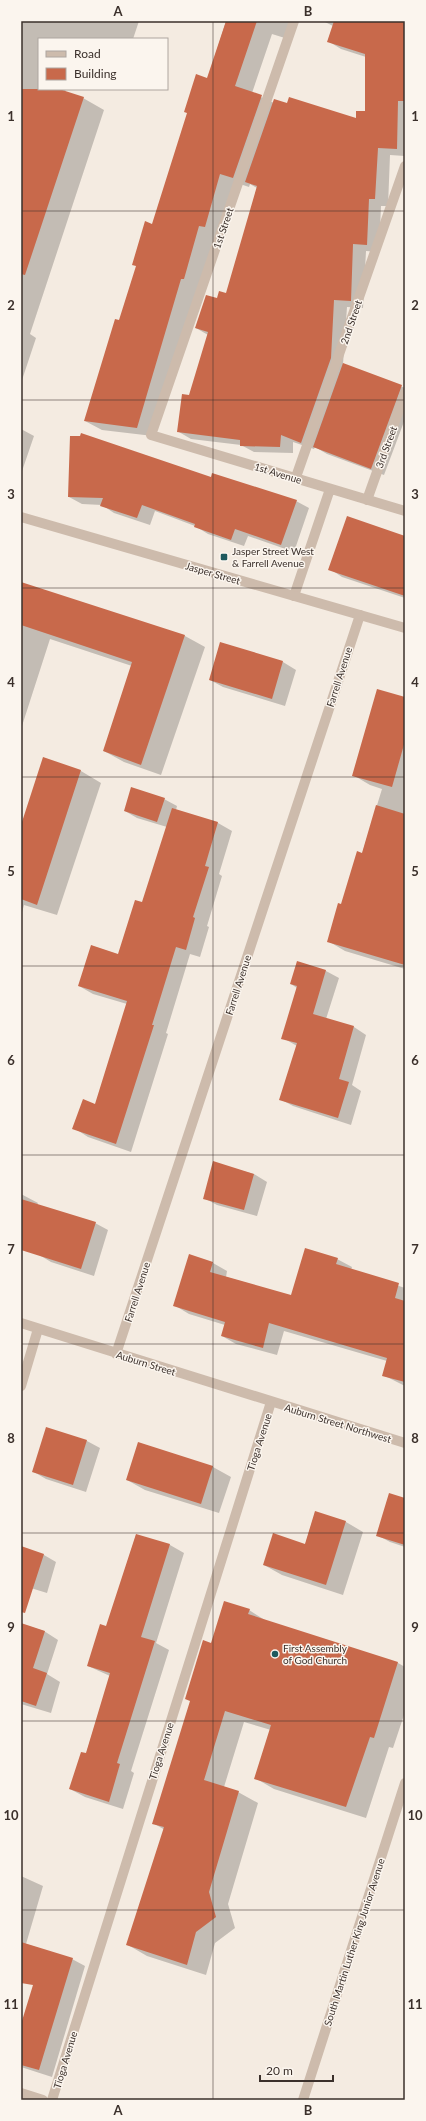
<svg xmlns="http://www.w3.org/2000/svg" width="426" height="2121" font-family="Lato,sans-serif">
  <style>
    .shadow { fill: #0003 }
    .building { fill: #c8694b }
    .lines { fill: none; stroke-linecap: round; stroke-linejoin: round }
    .minor { stroke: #cdbbac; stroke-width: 10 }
    .tertiary { stroke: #cdbbac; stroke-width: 10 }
    .grid { fill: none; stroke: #3b302b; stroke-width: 1; stroke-opacity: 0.55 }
    .poi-dot { fill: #1f5a5e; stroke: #fbf5ee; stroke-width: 1.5 }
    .labels { text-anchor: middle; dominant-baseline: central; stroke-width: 3; stroke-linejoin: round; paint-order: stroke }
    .street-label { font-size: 10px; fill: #3b302b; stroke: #fbf5ee }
    .poi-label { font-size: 10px; fill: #3b302b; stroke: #fbf5ee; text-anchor: start }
    .neatline { fill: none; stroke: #3b302b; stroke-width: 1.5 }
    .grid-label { font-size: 13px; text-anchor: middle; font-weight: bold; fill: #3b302b }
  </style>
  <rect width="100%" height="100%" fill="#f4ebe1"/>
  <path class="shadow" d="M21,21h118l-6,18h-94v50h27l-1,3 18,6 21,12 -74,224 6,4 -15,45z
    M226,21h67l-5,18 -16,-5 -20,59 22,10 83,16 9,-7v-55l-25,-8 -13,-8 5,-15 -10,-5h82v135l-15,-1 -2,51h-7l-2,46 -13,-1 -3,57 -16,-1 -4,57 62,24v31l-21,56 -57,-21 -12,-7 -1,2 -21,-7v11l-39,-1 -13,-7 -50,-6 -12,-7 29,-97 -12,-7 22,-29 9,-4 30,-107 -7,-4 -1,3 -12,-4 -84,253 -51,-6 -17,-9 68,-196 55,-146z
    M21,429l13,7 -13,38z
    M211,479l85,22 13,7 -15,44 -46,-16 -4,10 -36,-12 -13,-8 -40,-15 -5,14 -36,-12 -12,-8 -20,-1 -13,-7z
    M405,537v61l-63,-21 -12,-8z
    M21,583l164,53 20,11 -44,128 -37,-13 -20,-11 28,-85 -82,-27 -29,90z
    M221,643l62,19 13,8 -11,36 -62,-19 -13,-7z
    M405,699v270l-60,-18 -17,-10 34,-87 20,-65 -12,-4 -17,-10z
    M44,759l37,12 20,12 -44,132 -33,-10 -3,11v-87z
    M164,799l13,7 -1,4 42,13 14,8 -13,43 3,2 -15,50 2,1 -9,30 -10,-3 -24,79 2,1 -37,118 -43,-15 -14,-9 22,-23 31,-101 -34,-10 -14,-8 40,-31 24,-52 24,-76 -30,-9 -12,-7z
    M298,962l28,9 13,7 -13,41 28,8 12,8 -14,50 9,6 -10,34 -58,-19 -13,-7 17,-53 -14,-8 14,-50 -6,-4z
    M214,1163l40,11 13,8 -10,34 -40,-11 -13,-7z
    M21,1194l17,9 -1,2 58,18 13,7 -14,46 -43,-14 -30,-18z
    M337,1259l15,8 -1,3 54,18v98l-22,-11 4,-14 -103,-30 -7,24 -41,-11 -14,-8 3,-11 -36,-11 -15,-9 39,-42 14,8 -1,6 65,19z
    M47,1429l40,12 13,7 -14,44 -40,-13 -12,-7z
    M139,1443l74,24 18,10 -12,36 -74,-23 -18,-10z
    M405,1499v48l-15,-5 -13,-7z
    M315,1513l31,9 17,10 -20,63 -61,-20 -18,-10 41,-20z
    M136,1535l34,10 14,8 -28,90 13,7 -38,121 3,2 -11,36 -38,-12 -15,-8 16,-35 24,-78 -22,-10 19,-39z
    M21,1548l23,7 12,7 -9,31 -26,-8z
    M249,1610l19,12 130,41 7,4v45l-12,36 -4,-1 -23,71 -92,-29 -19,-11 16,-48 -27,-8 -20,65 14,5 20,11 -30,101 7,24 -20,15 -9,32 -59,-19 -19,-11 37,-115 -12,-7 59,-179z
    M21,1624l23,7 14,9 -11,34 13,8 -9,31 -30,-9z
    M21,1876l22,10 -17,58 46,15 13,7 -33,111 -31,-10v-39l16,-51 -16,-5z"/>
  <path class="building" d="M226,21h31l-22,65 27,9 -29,83 -13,-4 -15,53 -6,-1 -15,53h-3l-44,149 -53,-7 31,-102 4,1 17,-54 -4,-1 13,-44 7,3 35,-111 -3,-1 12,-38 11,4z
    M334,21h71v80h-7l-1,48 -19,-1 -3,51h-6l-2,46 -14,-1 -2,57 -17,-1 -3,58 -30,85 -20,-8 -1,12 -40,-1v-6l-63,-8 5,-38 7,1 19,-63 -13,-4 11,-33 11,3 2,-7 7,2 31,-107 -12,-4 29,-83 13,4 2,-6 67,21v-7h9v-57l-38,-12z
    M21,89h38l25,8 -59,178 -4,-1z
    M343,363l59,22 -31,84 -58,-22z
    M81,433l130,44 1,-4 85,27 -16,45 -46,-16 -4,11 -37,-13 1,-3 -53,-19 -5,13 -37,-12 3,-8 -35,-1 2,-61h10z
    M347,516l58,20v60l-77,-26z
    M21,582l164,53 -44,130 -38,-14 29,-89 -111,-37z
    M220,642l63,19 -11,38 -63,-19z
    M377,689l28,8v44l-13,46 -40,-11z
    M43,757l38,13 -44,135 -16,-6v-74z
    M131,787l34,11 -8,24 -33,-11z
    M376,805l29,9v151l-78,-23 11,-39 3,1 16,-53 5,2z
    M172,808l46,14 -13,44 4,1 -16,50 2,1 -9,32 -10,-3 -24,78h2l-38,119 -44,-15 11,-30 12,5 32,-103 -49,-15 13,-41 27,9 17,-54 7,2z
    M297,961l29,9 -13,44 41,12 -15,53 10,3 -11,36 -59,-18 18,-57 -16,-4 16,-53 -7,-2z
    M213,1161l41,13 -10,36 -41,-11z
    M21,1199l75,23 -15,47 -60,-19z
    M305,1248l33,10 -2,6 63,19 -4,15 10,3v81l-23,-6 5,-18 -118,-35 -6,25 -42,-12 4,-14 -52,-16 16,-52 24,8 -3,10 81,23z
    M46,1427l41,13 -14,45 -41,-13z
    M138,1442l75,24 -12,38 -75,-24z
    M389,1493l16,5v47l-29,-9z
    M315,1511l31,10 -20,64 -63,-20 10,-32 32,11z
    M136,1534l34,10 -29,93 14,4 -38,122 3,1 -11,38 -40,-13 12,-37 5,1 24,-80 -23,-7 13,-42 6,2z
    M21,1546l23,8 -19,59 -4,-1z
    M224,1601l26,8 -2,5 150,48 -24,76 -4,-1 -24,70 -92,-28 17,-54 -46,-14 -21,69 35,11 -30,101 7,25 -20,15 -9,33 -61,-20 38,-118 -12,-3 38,-123 -5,-2 18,-59 8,3z
    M21,1623l24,8 -12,37 14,5 -11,33 -15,-5z
    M21,1942l52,16 -34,112 -18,-5v-41l12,-39 -12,-2z"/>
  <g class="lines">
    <path class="minor" d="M294,21l-143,414 254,76
      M296,477l109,-311
      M367,500l38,-107
      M294,596l36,-107
      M21,1323l384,120
      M116,1354l244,-739
      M21,1386l17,-57
      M52,2100l219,-698"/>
    <path class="tertiary" d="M21,517l384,111
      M21,2093l22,7
      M303,2100l102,-317"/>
  </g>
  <path class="grid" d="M213,21v2079M21,211h384M21,400h384M21,588h384M21,777h384M21,966h384M21,1155h384M21,1344h384M21,1533h384M21,1721h384M21,1910h384"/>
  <g class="poi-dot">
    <rect x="220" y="553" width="8" height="8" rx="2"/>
    <circle cx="275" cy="1654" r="4"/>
  </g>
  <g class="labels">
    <g class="street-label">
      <text transform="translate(223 228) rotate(-71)">1st Street</text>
      <text transform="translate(351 322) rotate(-71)">2nd Street</text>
      <text transform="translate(386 447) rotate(-70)">3rd Street</text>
      <text transform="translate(278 473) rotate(17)">1st Avenue</text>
      <text transform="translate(213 573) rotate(16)">Jasper Street</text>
      <text transform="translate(339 677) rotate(-72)">Farrell Avenue</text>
      <text transform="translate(238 985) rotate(-72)">Farrell Avenue</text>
      <text transform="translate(137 1292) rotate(-72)">Farrell Avenue</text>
      <text transform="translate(146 1363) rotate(17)">Auburn Street</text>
      <text transform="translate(338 1423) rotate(17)">Auburn Street Northwest</text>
      <text transform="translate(259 1442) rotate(-72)">Tioga Avenue</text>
      <text transform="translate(161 1751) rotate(-72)">Tioga Avenue</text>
      <text transform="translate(354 1942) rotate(-72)">South Martin Luther King Junior Avenue</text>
      <text transform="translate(65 2060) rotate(-73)">Tioga Avenue</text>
    </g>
    <g class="poi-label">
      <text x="232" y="551">Jasper Street West<tspan x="232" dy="12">&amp; Farrell Avenue</tspan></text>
      <text x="283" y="1648">First Assembly<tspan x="283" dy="12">of God Church</tspan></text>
    </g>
  </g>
  <rect width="426" height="2121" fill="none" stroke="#fbf5ee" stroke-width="44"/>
  <rect x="38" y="38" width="130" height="52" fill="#fbf5ee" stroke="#aea6a0"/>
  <rect x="46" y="51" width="20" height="6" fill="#cdbbac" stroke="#aea6a0"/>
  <text x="74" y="58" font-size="12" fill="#3b302b">Road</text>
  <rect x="46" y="68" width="20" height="12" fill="#c8694b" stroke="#aea6a0"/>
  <text x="74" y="78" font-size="12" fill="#3b302b">Building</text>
  <path d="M260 2075v6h73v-6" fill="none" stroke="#3b302b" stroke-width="2"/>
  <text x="266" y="2075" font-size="12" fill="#3b302b" stroke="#fbf5ee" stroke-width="3" paint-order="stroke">20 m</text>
  <rect x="22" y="22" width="382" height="2077" class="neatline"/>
  <g class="grid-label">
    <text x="118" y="16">A</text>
    <text x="308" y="16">B</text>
    <text x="11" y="121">1</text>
    <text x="415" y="121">1</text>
    <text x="11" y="310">2</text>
    <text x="415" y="310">2</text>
    <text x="11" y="499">3</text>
    <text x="415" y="499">3</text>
    <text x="11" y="687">4</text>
    <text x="415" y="687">4</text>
    <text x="11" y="876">5</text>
    <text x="415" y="876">5</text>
    <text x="11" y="1065">6</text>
    <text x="415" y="1065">6</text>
    <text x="11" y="1254">7</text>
    <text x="415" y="1254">7</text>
    <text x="11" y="1443">8</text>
    <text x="415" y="1443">8</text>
    <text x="11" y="1632">9</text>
    <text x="415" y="1632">9</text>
    <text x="11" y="1820">10</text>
    <text x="415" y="1820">10</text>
    <text x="11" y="2009">11</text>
    <text x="415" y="2009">11</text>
    <text x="118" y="2115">A</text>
    <text x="308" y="2115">B</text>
  </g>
</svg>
